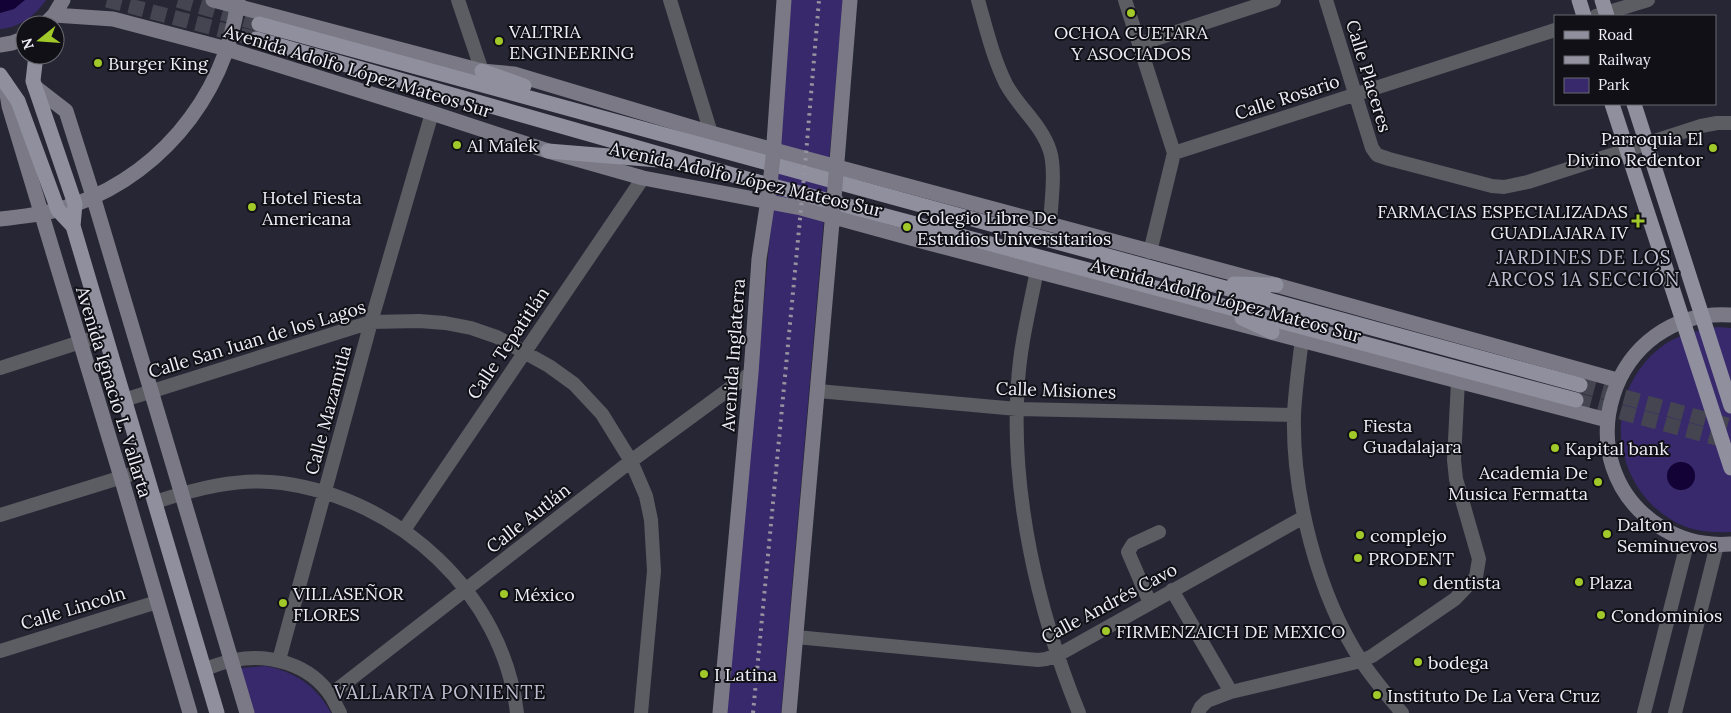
<svg xmlns="http://www.w3.org/2000/svg" width="1731" height="713" font-family="Lora,serif">
  <style>
    .green { fill: #38296d }
    .water { fill: #120235 }
    .lines { fill: none; stroke-linecap: round; stroke-linejoin: round }
    .primary-tunnel { stroke: #454451; stroke-width: 15; stroke-dasharray: 15 8; stroke-linecap: butt }
    .street { stroke: #5c5c63; stroke-width: 14 }
    .secondary { stroke: #7a7985; stroke-width: 15 }
    .primary { stroke: #908f9e; stroke-width: 15 }
    .rail { stroke: #94939f; stroke-width: 4; stroke-dasharray: 2.5 5; stroke-linecap: butt }
    .secondary-bridge { stroke: #7a7985; stroke-width: 15 }
    .poi-dot { fill: #a1c92a; stroke: #101016; stroke-width: 2 }
    .labels { text-anchor: middle; dominant-baseline: central; stroke-width: 4; stroke-linejoin: round; paint-order: stroke }
    .poi-label { font-size: 18px; fill: #efeef8; stroke: #101016; text-anchor: start }
    .street-label { font-size: 18px; fill: #efeef8; stroke: #101016 }
    .neighbourhood-label { font-size: 19px; letter-spacing: 1px; fill: #c0bfd2; stroke: #101016 }
  </style>
  <rect width="100%" height="100%" fill="#272634"/>
  <path class="green" d="M0,0h46c-10,15 -27,28 -46,29z
    M791,0h52l-62,713h-54z
    M1717,327l14,1v204c-14,1 -28,0 -42,-4 -56,-20 -82,-84 -61,-138 8,-19 23,-38 42,-49 15,-8 30,-11 47,-14z
    M265,666c29,5 52,20 66,47h-78l-13,-42 2,-3z"/>
  <path class="water" d="M0,0h25l-11,9 -14,4z
    M1667 476a14 14 0 1 1 28 0a14 14 0 1 1-28 0Z"/>
  <g class="lines">
    <path class="primary-tunnel" d="M107,0l149,39
      M178,0l81,24
      M1580,385l151,41
      M1576,400l155,42"/>
    <path class="street" d="M458,0l24,71
      M670,0l41,133
      M978,0c8,28 15,58 28,84 13,24 36,41 44,67 6,20 1,52 0,73
      M1125,0l49,153 -24,99
      M1326,0l46,148 5,7 12,4 103,27 12,1 24,-5 173,-56 16,-3h14
      M1596,16l52,-16
      M1140,44l134,-44
      M1174,153l381,-123
      M1037,270c-7,37 -17,75 -19,113 -8,109 20,229 61,330
      M1302,339c-3,25 -7,51 -8,76 -2,79 24,181 68,247 12,18 26,34 40,51
      M0,368l105,-34
      M818,391l199,18 277,6
      M124,400l247,-78 48,-1 26,2 26,5 26,9 52,29 25,18 28,30 29,47 15,35 5,24 3,51 -13,142
      M155,502c40,-13 84,-25 127,-19 117,16 221,110 235,230
      M0,515l145,-45
      M404,530l239,-352
      M1172,590l59,102
      M1150,603l-22,-51 5,-8 26,-12
      M796,637l242,23 8,-1 12,-4 246,-138
      M0,651l157,-49
      M279,660l92,-338 61,-209
      M204,669c10,-3 20,-7 30,-9 35,-7 76,4 97,36 3,5 6,11 9,17
      M330,695l301,-234 120,-88
      M1198,713l3,-6 6,-6 24,-9 130,-31 11,-5 83,-57 21,-22 3,-18 -23,-80 -2,-19 4,-79
      M1644,713l44,-173
      M1675,713l42,-168"/>
    <path class="secondary" d="M213,0l269,71 32,3 197,59 565,152 341,95
      M54,15l59,4 114,30 205,64 116,38 95,27 158,30 124,34 682,178
      M44,25l10,-10 9,-15
      M0,45l12,-2 13,-5
      M5,82l4,24 112,371 69,236
      M35,87l31,24 27,85 154,517
      M773,157l11,-157
      M836,174l14,-174
      M0,219c19,-2 38,-4 57,-9 96,-26 169,-111 181,-210
      M1731,315c-120,-8 -171,150 -69,213 21,13 45,18 69,16
      M720,713l31,-340 8,-114 10,-66
      M789,713l44,-502"/>
    <path class="primary" d="M1579,0l5,16
      M1602,0l5,16
      M259,24l1321,361
      M256,39l491,140 829,221
      M36,55l-3,26 42,123 -2,22 144,487
      M482,71l42,15
      M0,75l18,26 40,109 15,16
      M1612,104l119,364
      M1634,104l97,302
      M548,151l110,9
      M1234,284l42,1
      M1242,318l30,14"/>
    <path class="rail" d="M753,713l52,-547 14,-166"/>
    <path class="secondary-bridge" d="M769,193l4,-36
      M833,211l3,-37"/>
  </g>
  <g class="poi-dot">
    <circle cx="1131" cy="13" r="5"/>
    <circle cx="499" cy="41" r="5"/>
    <circle cx="98" cy="63" r="5"/>
    <circle cx="457" cy="145" r="5"/>
    <circle cx="1713" cy="148" r="5"/>
    <circle cx="252" cy="207" r="5"/>
    <path d="M1635.5 213.5h5v5h5v5h-5v5h-5v-5h-5v-5h5z"/>
    <circle cx="907" cy="227" r="5"/>
    <circle cx="1353" cy="435" r="5"/>
    <circle cx="1555" cy="448" r="5"/>
    <circle cx="1598" cy="482" r="5"/>
    <circle cx="1607" cy="534" r="5"/>
    <circle cx="1360" cy="535" r="5"/>
    <circle cx="1358" cy="558" r="5"/>
    <circle cx="1423" cy="582" r="5"/>
    <circle cx="1579" cy="582" r="5"/>
    <circle cx="504" cy="594" r="5"/>
    <circle cx="283" cy="603" r="5"/>
    <circle cx="1601" cy="615" r="5"/>
    <circle cx="1106" cy="631" r="5"/>
    <circle cx="1418" cy="662" r="5"/>
    <circle cx="704" cy="674" r="5"/>
    <circle cx="1377" cy="695" r="5"/>
  </g>
  <g class="labels">
    <g class="poi-label">
      <text x="509" y="31">VALTRIA<tspan x="509" dy="21">ENGINEERING</tspan></text>
      <text x="1131" y="32" text-anchor="middle">OCHOA CUETARA<tspan x="1131" dy="21">Y ASOCIADOS</tspan></text>
      <text x="108" y="63">Burger King</text>
      <text x="1703" y="138" text-anchor="end">Parroquia El<tspan x="1703" dy="21">Divino Redentor</tspan></text>
      <text x="467" y="145">Al Malek</text>
      <text x="262" y="197">Hotel Fiesta<tspan x="262" dy="21">Americana</tspan></text>
      <text x="1628" y="211" text-anchor="end">FARMACIAS ESPECIALIZADAS<tspan x="1628" dy="21">GUADLAJARA IV</tspan></text>
      <text x="917" y="217">Colegio Libre De<tspan x="917" dy="21">Estudios Universitarios</tspan></text>
      <text x="1363" y="425">Fiesta<tspan x="1363" dy="21">Guadalajara</tspan></text>
      <text x="1565" y="448">Kapital bank</text>
      <text x="1588" y="472" text-anchor="end">Academia De<tspan x="1588" dy="21">Musica Fermatta</tspan></text>
      <text x="1617" y="524">Dalton<tspan x="1617" dy="21">Seminuevos</tspan></text>
      <text x="1370" y="535">complejo</text>
      <text x="1368" y="558">PRODENT</text>
      <text x="1433" y="582">dentista</text>
      <text x="1589" y="582">Plaza</text>
      <text x="293" y="593">VILLASEÑOR<tspan x="293" dy="21">FLORES</tspan></text>
      <text x="514" y="594">México</text>
      <text x="1611" y="615">Condominios</text>
      <text x="1116" y="631">FIRMENZAICH DE MEXICO</text>
      <text x="1428" y="662">bodega</text>
      <text x="714" y="674">I Latina</text>
      <text x="1387" y="695">Instituto De La Vera Cruz</text>
    </g>
    <g class="street-label">
      <text transform="translate(358 71) rotate(17)">Avenida Adolfo López Mateos Sur</text>
      <text transform="translate(1369 76) rotate(73)">Calle Placeres</text>
      <text transform="translate(1287 97) rotate(-18)">Calle Rosario</text>
      <text transform="translate(746 179) rotate(13)">Avenida Adolfo López Mateos Sur</text>
      <text transform="translate(1226 300) rotate(15)">Avenida Adolfo López Mateos Sur</text>
      <text transform="translate(257 339) rotate(-17)">Calle San Juan de los Lagos</text>
      <text transform="translate(508 343) rotate(-56)">Calle Tepatitlán</text>
      <text transform="translate(733 355) rotate(-86)">Avenida Inglaterra</text>
      <text transform="translate(1056 390) rotate(2)">Calle Misiones</text>
      <text transform="translate(114 392) rotate(73)">Avenida Ignacio L. Vallarta</text>
      <text transform="translate(328 410) rotate(-75)">Calle Mazamitla</text>
      <text transform="translate(528 518) rotate(-38)">Calle Autlán</text>
      <text transform="translate(1109 603) rotate(-28)">Calle Andrés Cavo</text>
      <text transform="translate(73 608) rotate(-17)">Calle Lincoln</text>
    </g>
    <g class="neighbourhood-label">
      <text x="1584" y="257">JARDINES DE LOS<tspan x="1584" dy="22">ARCOS 1A SECCIÓN</tspan></text>
      <text x="440" y="692">VALLARTA PONIENTE</text>
    </g>
  </g>
  <rect x="1554" y="15" width="162" height="90" fill="#101016" stroke="#696970"/>
  <rect x="1564" y="31" width="25" height="8" fill="#908f9e" stroke="#696970"/>
  <text x="1598" y="40" font-size="15" fill="#efeef8">Road</text>
  <rect x="1564" y="56" width="25" height="8" fill="#94939f" stroke="#696970"/>
  <text x="1598" y="65" font-size="15" fill="#efeef8">Railway</text>
  <rect x="1564" y="78" width="25" height="15" fill="#38296d" stroke="#696970"/>
  <text x="1598" y="90" font-size="15" fill="#efeef8">Park</text>
  <g transform="translate(40 40) rotate(253)"><circle r="24" fill="#101016" stroke="#696970"/>
  <path d="M0-4L9 19L0 12L-9 19Z" fill="#a1c92a"/>
  <text y="-8" font-size="14" font-weight="bold" text-anchor="middle" fill="#efeef8">N</text>
  </g>
</svg>
